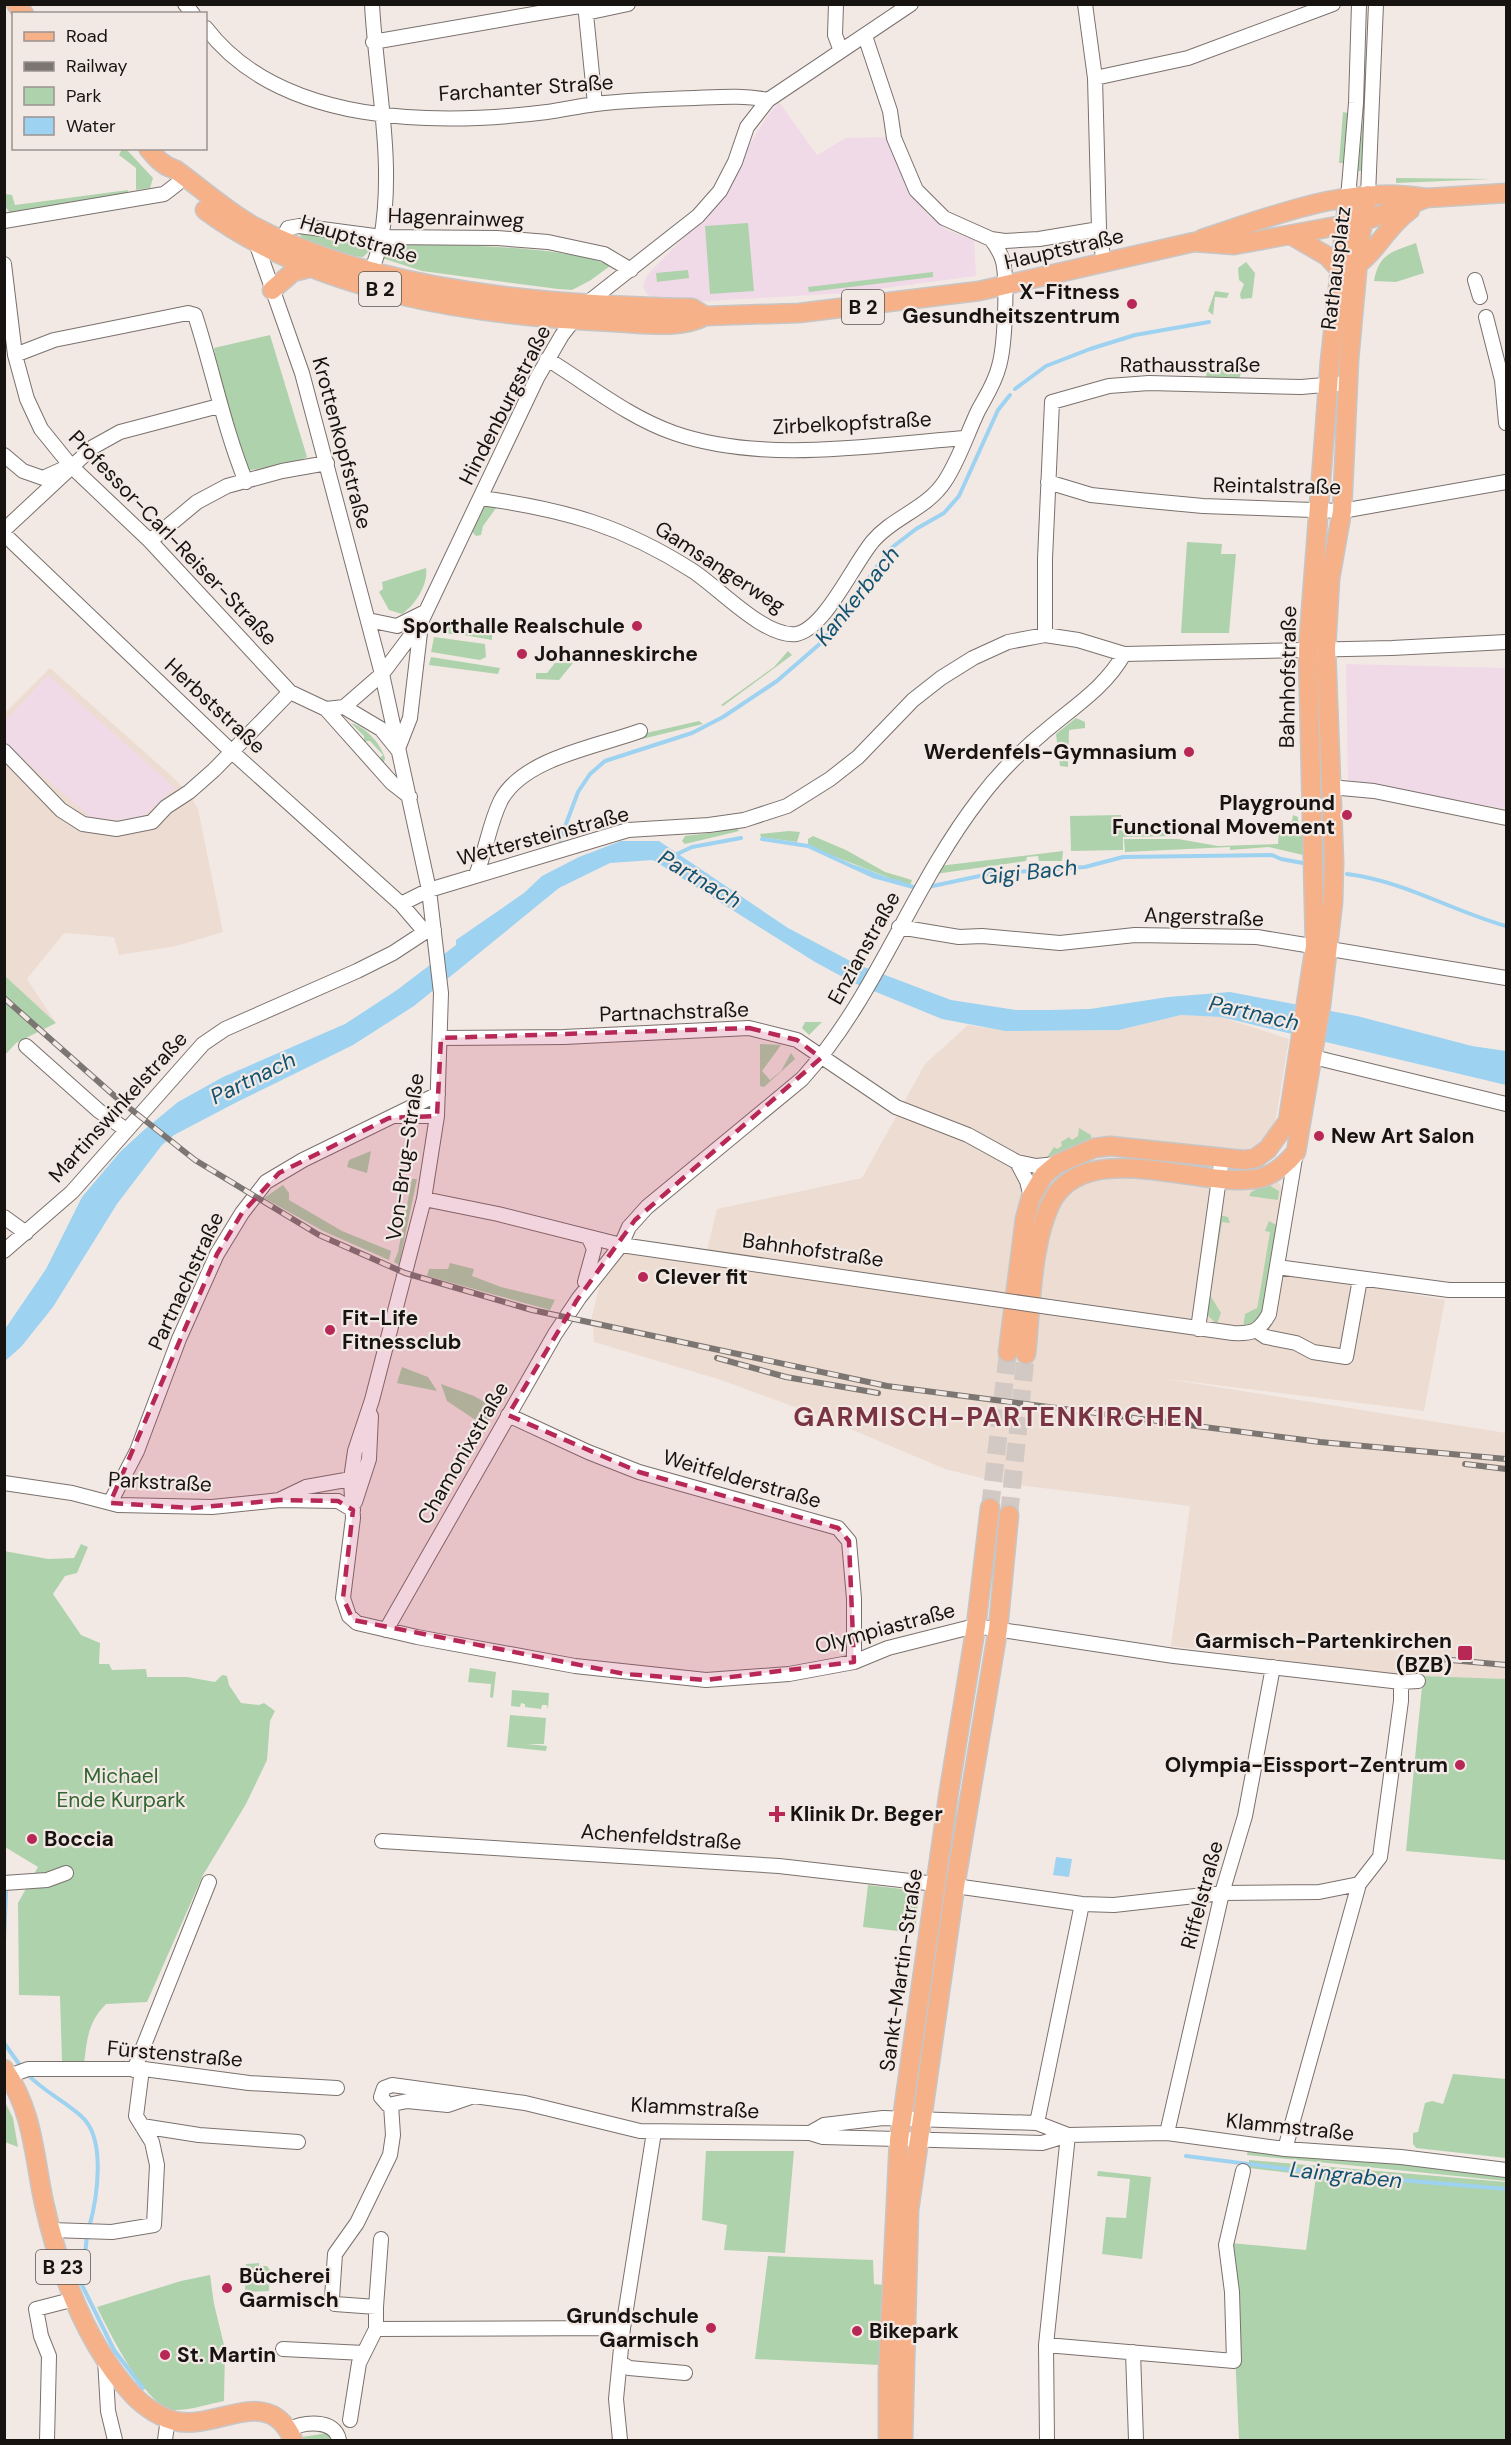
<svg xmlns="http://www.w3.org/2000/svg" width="1511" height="2445" font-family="'DM Sans',sans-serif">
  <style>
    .built { fill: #eddcd2 }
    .education { fill: #f0dae8 }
    .green { fill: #aed2ac }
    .water { fill: #9ed2f1 }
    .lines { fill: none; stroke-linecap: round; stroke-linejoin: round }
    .stream { stroke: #9ed2f1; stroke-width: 4 }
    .major-tunnel { stroke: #d2c9c4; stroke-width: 18; stroke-dasharray: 18 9; stroke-linecap: butt }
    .minor-casing { stroke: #7a716d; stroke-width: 16 }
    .major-casing { stroke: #c7c6c6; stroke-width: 21 }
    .minor { stroke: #fff; stroke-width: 14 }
    .major { stroke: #f7b189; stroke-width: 18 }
    .rail-casing { stroke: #7c7673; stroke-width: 6 }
    .rail { stroke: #f3e9e4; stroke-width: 4; stroke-dasharray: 11; stroke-linecap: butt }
    .minor-bridge-casing { stroke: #7a716d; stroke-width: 16; stroke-linecap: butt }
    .minor-bridge { stroke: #fff; stroke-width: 14 }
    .marked { fill: #b82856; fill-opacity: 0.2; stroke: #b82856; stroke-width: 4.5; stroke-dasharray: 12 8; stroke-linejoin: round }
    .poi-dot { fill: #b82856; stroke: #f3e9e4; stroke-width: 2 }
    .labels { text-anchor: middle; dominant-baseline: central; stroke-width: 4.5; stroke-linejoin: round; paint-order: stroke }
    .shield { fill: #f3e9e4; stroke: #585350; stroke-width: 1.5 }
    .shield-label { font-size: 20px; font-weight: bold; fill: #161311 }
    .street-label { font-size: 21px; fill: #161311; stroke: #f3e9e4 }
    .poi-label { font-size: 21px; font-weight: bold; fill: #161311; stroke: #f3e9e4; text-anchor: start }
    .park-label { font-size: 21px; fill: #316531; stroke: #f3e9e4 }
    .water-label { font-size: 22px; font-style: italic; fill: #115270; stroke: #f3e9e4 }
    .district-label { font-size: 27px; font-weight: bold; letter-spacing: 1.5px; fill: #793343; stroke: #f3e9e4 }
  </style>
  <rect width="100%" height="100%" fill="#f3e9e4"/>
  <path class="built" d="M50,668l125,111 16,18 7,12 25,123 -47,14 -57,9 -5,-18 -50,-4 -37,46 29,44 -51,-47v-263z
    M1181,1015l40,2 68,22 -13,78 -16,51 16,9 8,16 -12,77 173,30 -21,111 -264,-33 346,55v246l-113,-4 -222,-29 19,-140 -188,-23 -57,-14 -123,-52 -104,-38 -124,-37 -2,-26 17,-70 97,8 11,-45 145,-31 63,-114 43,-39 37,6 114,-1z"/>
  <path class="education" d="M779,102l38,53 29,-17 43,-1 24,59 14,18 20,16 27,10 2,36 -127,17 -176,10 -15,-2 -11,-7 -4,-8 4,-11 62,-63 57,-94z
    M1346,664l160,4v141l-158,-29z
    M48,675l127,113 -36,32 -46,-1 -88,-76 -1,-21z"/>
  <path class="green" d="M1343,112l5,1 -5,50h-4z
    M1363,117h4l-4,54h-5z
    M122,149h4l27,29 -3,10 -14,2v-22l-17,-13z
    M1396,178l96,1 -96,4z
    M128,190l-1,6 -117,17 -5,-7 -1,-12 8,1 3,10z
    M748,223l6,68 -44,3 -5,-68z
    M299,229l64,12 5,3 2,6 -7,7 -14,-1 -48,-18z
    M384,240c59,7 118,4 176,13 17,3 35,5 50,13l-19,14 -19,10 -14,-1 -136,-18 -40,-13z
    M1416,243l8,30 -28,9 -22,-1c5,-28 18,-29 42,-38z
    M1246,262l9,11 -3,25 -11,1 -1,-5 4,-10 -5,-4 -1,-12z
    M688,270l1,8 -32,4 -1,-9z
    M933,272v5l-124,15 -1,-5z
    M1215,291l14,2 -2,5 -12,-1 -2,18 -5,-4z
    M270,335l37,122 -11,5 -51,9 -28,-100 -3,-23z
    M1243,367l-4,12h-33l1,-11 30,3z
    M485,505l11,3 -13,18 -2,9 -5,1 -4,-4z
    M1187,542l35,2 -1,10h15l-7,79h-48z
    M426,568c3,15 -11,38 -24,46l-13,-4 -10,-18 4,-3 -1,-7z
    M439,622l11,1 3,11 -16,-1z
    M459,625l40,3 -1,4 -6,-1v9l-34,-6z
    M434,637l51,7 1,13 -6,3 -49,-8z
    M788,651l4,4 -69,51 -2,-1 53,-38z
    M431,657l69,11 -2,6 -69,-9z
    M555,663h18l-14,17 -23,-1v-6h11z
    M1076,718l9,4v6l-16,2 -1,37 -8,-1 -4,-32z
    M699,721l4,3 -61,15v-5z
    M351,723c15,4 30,21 34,35l-3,12 -7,-7 8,-8 -13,-14h-6v-5z
    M1121,815l1,16 56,-2v7l-55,1v13l-52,1 -1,-35z
    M1293,815l5,2 1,18h7l-3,20 -34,-8 -39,3v-3l-105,5 -1,-13h54l40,7 60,-2 2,-23h12z
    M736,826l3,5 -4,1 -50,12 -3,-3 3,-5 33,-4v-4z
    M789,831l11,1 -3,10 -36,-5 -1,-3z
    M813,836l33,14 39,22 27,8 -2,6 -102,-40v-7z
    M1063,851l-1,10h-23l-1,-5 -11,1 -1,4 -91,13 4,-8z
    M5,976l51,47 -40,20 -11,12z
    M805,1022h17l-13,13 -7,-7z
    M760,1044l21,1 -19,26 8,9 11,-9 10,-18 4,6 -31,28 -4,-1z
    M1079,1128l12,7v9l-33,14 -13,2 9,-13 3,2 5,-3 -1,-4 8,-5 3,3 6,-4z
    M371,1151l-4,22 -20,-6 2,-7z
    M412,1179h5l-18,86 -5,-3 4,-10z
    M1267,1184l12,7 -1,9 -29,-4 2,-4z
    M283,1185l6,8v7l53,31 49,20 -2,9 -66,-29 -59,-33z
    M1219,1215l9,2 2,6 -8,-1 -12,73 11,18 -4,11 -12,-11z
    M1269,1221l7,4c-3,19 -7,80 -17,94 -4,5 -9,7 -16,9l2,-14 12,-6 1,-4 12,-72 -5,-1z
    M450,1263l24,6 -2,7 29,11 54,13 -5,10 -123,-34 2,-7h19z
    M402,1367l26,10 9,14 -40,-8z
    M441,1384l33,12 21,12 -9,19 -39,-26z
    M81,1544l7,3 -11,26 -12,3 -12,18 28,41 19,8 -1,21h10l3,6 34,-1 1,8h40l28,5 7,-7 5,1 2,9 12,18 18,2 5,-2 11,8 -5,10 -3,39 -21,44 -43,71 -56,127 -41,2c-18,18 -19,35 -22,60l-22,-2 -2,-66 -41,-1 -1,-92 20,-36 -33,-20 -1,-296 44,8 26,-1z
    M470,1668l26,4 -3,26 -3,-1 1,-13 -23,-2z
    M1423,1676l83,3v181l-100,-9z
    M512,1690l37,3 -1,16 -1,-4h-5l-1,4 -16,-2v-3l-4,-1 -1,4 -9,-1z
    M510,1715l36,3 -2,26h-17l20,2 -1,5 -39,-4z
    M868,1885l51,6 -4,42 -52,-6z
    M1453,2074l53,5v79l-90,-10 -3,-4v-11l5,-1 7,-29 7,-2 11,3z
    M5,2102l8,16 5,29 -13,-5z
    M1248,2148l258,25v8l-259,-26z
    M706,2151h88l-9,102 -61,-3 3,-25 -25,-5z
    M1249,2160l257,22v258h-267l-9,-197 76,7 10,-74 -67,-8z
    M1098,2171l53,6 -9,82 -40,-5 4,-37 20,1 4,-39 -33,-3z
    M768,2256l105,4 1,24 10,1 -4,80 -125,-6z
    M259,2263v3h8l3,4 -1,21 -24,1 1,-28z
    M210,2275l4,29 11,45 -1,52c-15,3 -36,10 -51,9 -26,-2 -65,-80 -76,-103l84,-26z
    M334,2432l1,8h-32l-1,-3z"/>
  <path class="water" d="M621,841h38l129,87 68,36 95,36 65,10h32l42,-1 78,-12 62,-5 127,24 115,30 34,5v34l-285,-68 -40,-2 -62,15 -114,1 -63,-12 -88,-36 -39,-21 -162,-102 -43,3 -51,25 -145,118 -61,39 -114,56 -65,34 -12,10 -45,59 -64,103 -32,40 -16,14v-32l41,-60 36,-72 38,-45 24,-22 34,-28 45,-25 122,-53 52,-34 59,-45v-5l68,-47 18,-17 37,-19z
    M850,864c19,4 32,14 50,16l3,4 -29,-8z
    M1056,1857l16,2 -3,18 -16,-2z"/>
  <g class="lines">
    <path class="stream" d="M1015,389l31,-23 44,-17 45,-14 74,-13
      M762,839l46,7 65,30 44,12
      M560,840l18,-48 12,-18 15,-13 87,-28 31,-16 54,-36 45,-39 68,-93 26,-20 28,-16 15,-17 39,-86 12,-15
      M675,855l17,-8 49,-9
      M1347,874c57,7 105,37 159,52
      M928,887l61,-13 96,-7 38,-10 149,-2 9,4 22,4
      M4,1942l2,-50
      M4,2043l18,25
      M26,2073c17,18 37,27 55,43 26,22 16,83 8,112
      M1186,2156l132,17 188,16
      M87,2235l-5,50 32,65 29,38"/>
    <path class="major-tunnel" d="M990,1508l18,-156
      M1009,1515l17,-161"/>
    <g class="minor-casing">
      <path id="minor" d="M185,4l8,10
        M585,4l10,100
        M836,4l-1,31 6,16
        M1085,4l10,74 4,151 5,35
        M586,13l42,-9
        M206,28c74,97 229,98 341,84 16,-2 32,-6 49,-8 33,-4 66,-5 99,-6 25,-1 49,-3 73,2
        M865,36l25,75 4,27 22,52 28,28 47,21 14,2 34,-2 60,-10
        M373,42l212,-37
        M1095,78l93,-20 145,-54
        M1368,195l8,-191
        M1348,198l8,-95 3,-99
        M4,221l160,-27 13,-10
        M254,237l48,136 80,301 47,216 12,103 -4,123 -13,83 -52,201 -17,51 -4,28 2,39 -10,80 6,18 8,7 60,14 158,29 131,14 83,-6 65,-12 34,-14 87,-22 199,30 227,26v19l-21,156 -21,27 -74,265
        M282,239l6,-11 11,-2 83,11 115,1 51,4 56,12 27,16
        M4,264l11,91 12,44 14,30 30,37 79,75 140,151 36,17 66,74 18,14
        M369,278c4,-13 10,-25 12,-39 14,-78 -5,-157 -9,-235
        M1475,280l5,17
        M1486,317l16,63 4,43
        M15,355l39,-15 134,-27 7,2c18,56 29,113 51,167
        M547,359c41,25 81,58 127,74 89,31 199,12 291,5
        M4,455l19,16 20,7 20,-9
        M1048,482l43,13 48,5 64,6 139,5 164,-29
        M481,498c82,11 142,28 212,73 26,17 72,67 103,63 29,-5 58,-71 77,-93 20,-24 54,-32 72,-60 14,-21 22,-47 33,-70 8,-15 17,-28 21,-45 6,-20 8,-79 5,-99 -1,-11 -7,-20 -13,-28
        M4,530l89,-83 27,-15 99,-26
        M4,534l227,217 170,153 24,28
        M150,541l47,-39 30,-16 55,-15 45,-8
        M368,620l29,6 28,-14
        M1045,635v-76l7,-157 57,-16 40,-3 152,4 47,-4
        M344,707l37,22 17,21
        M326,709l18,-2 38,-33 39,-52 116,-244 25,-43 24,-31 112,-88 22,-25 15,-29 12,-35 21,-27 143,-96
        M399,746l11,-28 11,-94
        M4,751l57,59 22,14 34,5 35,-7 14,-15 23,-15 25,-22 76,-78
        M1330,787l44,4 132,27
        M476,875c10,-24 13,-51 25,-75 23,-42 95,-53 139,-69
        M401,904l28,-14 199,-60 81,-5 35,-5 43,-14 43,-27 28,-22 55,-57 28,-22 32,-20 35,-16 37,-7 33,5 46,14 268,-6 114,-6
        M899,927l60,10 23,-1 78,7 75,-8 122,2 249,41
        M441,1038l123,-1 185,-9 48,12 99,67 72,28 49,27 19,4 21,-2
        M26,1046l73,65 26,18
        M1305,1055l201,49
        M397,1116h40
        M1017,1162l10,19 4,16
        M424,1199l74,15 123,31 373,54
        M4,1217l22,16
        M4,1251l68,-59 131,-148 22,-15 132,-58 36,-18 32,-21 9,-2
        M1277,1267l172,23h57
        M585,1282l9,-33 -5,-11
        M1049,1307l184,26c19,1 26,-1 36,-19l27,-162
        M1198,1329l24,-172
        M1257,1331l9,6 30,6 17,9 33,5 14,-78
        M508,1415l80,37 51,20 199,56 11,13 5,58v63
        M4,1483l68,10 46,12 94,2 68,-7 58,1 15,9
        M281,1499l25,-12 45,-8
        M355,1502l14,-43 2,-43
        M110,1503l27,-52 42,-112 38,-85 25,-41 24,-31 37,-22 135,-66
        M386,1630l169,-296 24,-36 42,-53 8,-18 18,-20 155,-128c75,-83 109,-192 178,-281 18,-24 40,-46 63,-65 30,-26 62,-45 81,-79
        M1401,1682l17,-1
        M382,1841l397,25 157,18
        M4,1883l43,-3 19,-7
        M955,1886l127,18 32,1 108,-12 97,-1 40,-8
        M134,2070l75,-188
        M9,2076l19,-7h116l105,14 88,5
        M474,2096l-26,9 -41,-4 -19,4 -7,-8 3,-9 8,-3 133,18 115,28 170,2 13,4 219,6 26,-8 99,-2 118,16 116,8 105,13
        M1037,2123l45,-219
        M142,2126l57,9 99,7
        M810,2133l14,-8 59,-7 154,5 31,12
        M1167,2133l55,-240 23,-77 28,-149
        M51,2230l61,2 42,-7 3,-60 -5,-23 -16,-26 6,-47
        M376,2307l5,-68
        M376,2329l247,-1
        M1046,2345l188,16 -2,-69 -6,-47 17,-74
        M283,2349l81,4
        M1133,2352l3,88
        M105,2359l3,52 7,29
        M621,2363l8,5 56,5
        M350,2420l9,-57 17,-34v-22l-41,-3 -3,-6 3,-44 22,-31 33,-68 3,-20 -2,-30
        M288,2430c15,-8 47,-12 51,10
        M47,2440l2,-84 -8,-20 -5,-27 39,-10
        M165,2440l3,-22
        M620,2440l-4,-41 7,-71 31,-196
        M1047,2440l-1,-95 22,-210"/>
    </g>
    <g class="major-casing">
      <path id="major" d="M16,4l8,10
        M148,148c5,6 10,13 16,16 3,3 8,4 12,6 26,19 49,40 77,56 125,67 299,79 439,82l13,8 94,-3 180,-22 215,-49 40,3 130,-24 63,-23 79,-5
        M205,210c112,83 271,106 407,112 29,1 68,8 93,-6
        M1291,235l36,21 12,13
        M1202,239c71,-23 147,-55 224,-41
        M1358,264c19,-13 29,-38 52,-54
        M272,290l21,-18 16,-4
        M1008,1352l17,-133 6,-22 13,-22 13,-11 37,-16 16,-2 134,14 12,-2 12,-9 20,-28 27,-175 -7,-296 22,-289 18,-163
        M1026,1354c5,-47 5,-112 26,-153 32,-60 136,-19 189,-21 7,-1 16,0 23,-3 13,-5 23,-14 32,-25l25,-147 12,-103 1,-40 -8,-213 4,-70 12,-68 7,-151 11,-122 8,-43
        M4,2069c29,41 30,87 40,134 15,67 42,141 89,192 11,12 31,25 47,27 41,5 90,-37 113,18
        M888,2440v-67l11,-233 50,-349 27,-165 14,-118
        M903,2440l6,-230 46,-324 43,-257 11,-114"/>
    </g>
    <use href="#minor" class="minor"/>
    <use href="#major" class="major"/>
    <g class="rail-casing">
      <path id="rail" d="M4,998l114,101 77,61 124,75 86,38 127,37 355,76 433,56 186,17
        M717,1358l69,19 92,16
        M1465,1464l41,5
        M1429,1658l77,7"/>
    </g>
    <use href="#rail" class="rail"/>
    <g class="minor-bridge-casing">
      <path id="minor-bridge" d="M994,1299l55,8"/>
    </g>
    <use href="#minor-bridge" class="minor-bridge"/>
  </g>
  <path class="marked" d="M749,1028l48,12 24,18 -186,162 -58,80 -69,115 131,57 199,56 11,13 5,121 -148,18 -81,-6 -272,-54 -10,-22 10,-88 -15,-9 -58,-1 -87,8 -83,-5 107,-249 25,-41 37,-40 110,-55 48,-2 4,-78z"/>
  <g class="poi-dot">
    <circle cx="1132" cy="304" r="6"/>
    <circle cx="637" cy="626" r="6"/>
    <circle cx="522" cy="654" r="6"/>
    <circle cx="1189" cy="752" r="6"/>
    <circle cx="1347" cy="815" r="6"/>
    <circle cx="1319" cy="1136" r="6"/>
    <circle cx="643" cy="1277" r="6"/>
    <circle cx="330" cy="1330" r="6"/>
    <rect x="1457" y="1645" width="16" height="16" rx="3"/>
    <circle cx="1460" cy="1765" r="6"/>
    <path d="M774 1805h6v6h6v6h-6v6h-6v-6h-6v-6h6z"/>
    <circle cx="32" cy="1839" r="6"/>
    <circle cx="227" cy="2288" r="6"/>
    <circle cx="711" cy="2328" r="6"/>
    <circle cx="857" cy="2331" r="6"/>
    <circle cx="165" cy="2355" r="6"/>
  </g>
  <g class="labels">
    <g class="shield">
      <rect x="359" y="272" width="42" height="34" rx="4.5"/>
      <rect x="842" y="290" width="42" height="34" rx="4.5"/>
      <rect x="36" y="2250" width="54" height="34" rx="4.5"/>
    </g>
    <g class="shield-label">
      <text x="380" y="289">B 2</text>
      <text x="863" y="307">B 2</text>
      <text x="63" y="2267">B 23</text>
    </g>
    <g class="street-label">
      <text transform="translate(526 88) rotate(-4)">Farchanter Straße</text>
      <text transform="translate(456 218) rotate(2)">Hagenrainweg</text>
      <text transform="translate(359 239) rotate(17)">Hauptstraße</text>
      <text transform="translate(1064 249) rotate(-13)">Hauptstraße</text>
      <text transform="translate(1336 268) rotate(-83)">Rathausplatz</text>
      <text x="1190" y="365">Rathausstraße</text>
      <text transform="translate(505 405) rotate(-63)">Hindenburgstraße</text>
      <text transform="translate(852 423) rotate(-3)">Zirbelkopfstraße</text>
      <text transform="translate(342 443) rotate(75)">Krottenkopfstraße</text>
      <text transform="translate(1277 486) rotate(1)">Reintalstraße</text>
      <text transform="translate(173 538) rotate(46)">Professor-Carl-Reiser-Straße</text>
      <text transform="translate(720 567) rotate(33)">Gamsangerweg</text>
      <text transform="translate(1288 677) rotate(-89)">Bahnhofstraße</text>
      <text transform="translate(215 706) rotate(43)">Herbststraße</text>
      <text transform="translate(543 836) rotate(-15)">Wettersteinstraße</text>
      <text transform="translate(1204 917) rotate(2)">Angerstraße</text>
      <text transform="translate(864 948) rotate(-61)">Enzianstraße</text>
      <text transform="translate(674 1012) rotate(-2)">Partnachstraße</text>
      <text transform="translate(118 1107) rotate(-48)">Martinswinkelstraße</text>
      <text transform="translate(405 1157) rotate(-82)">Von-Brug-Straße</text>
      <text transform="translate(813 1250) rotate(8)">Bahnhofstraße</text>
      <text transform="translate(186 1281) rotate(-65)">Partnachstraße</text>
      <text transform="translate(463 1453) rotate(-60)">Chamonixstraße</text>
      <text transform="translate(742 1479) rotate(16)">Weitfelderstraße</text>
      <text transform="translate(160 1482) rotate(3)">Parkstraße</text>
      <text transform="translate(885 1628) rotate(-15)">Olympiastraße</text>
      <text transform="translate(661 1837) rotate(4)">Achenfeldstraße</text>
      <text transform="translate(1202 1895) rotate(-75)">Riffelstraße</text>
      <text transform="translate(901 1970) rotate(-82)">Sankt-Martin-Straße</text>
      <text transform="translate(175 2054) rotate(5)">Fürstenstraße</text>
      <text transform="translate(695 2108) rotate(3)">Klammstraße</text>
      <text transform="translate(1290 2127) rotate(6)">Klammstraße</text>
    </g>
    <g class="poi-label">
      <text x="1120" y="292" text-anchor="end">X-Fitness<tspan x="1120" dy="24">Gesundheitszentrum</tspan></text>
      <text x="625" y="626" text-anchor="end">Sporthalle Realschule</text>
      <text x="534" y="654">Johanneskirche</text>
      <text x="1177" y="752" text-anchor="end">Werdenfels-Gymnasium</text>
      <text x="1335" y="803" text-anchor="end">Playground<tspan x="1335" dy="24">Functional Movement</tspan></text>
      <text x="1331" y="1136">New Art Salon</text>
      <text x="655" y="1277">Clever fit</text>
      <text x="342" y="1318">Fit-Life<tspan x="342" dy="24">Fitnessclub</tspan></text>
      <text x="1452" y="1641" text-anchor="end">Garmisch-Partenkirchen<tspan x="1452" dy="24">(BZB)</tspan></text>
      <text x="1448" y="1765" text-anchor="end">Olympia-Eissport-Zentrum</text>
      <text x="790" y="1814">Klinik Dr. Beger</text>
      <text x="44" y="1839">Boccia</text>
      <text x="239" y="2276">Bücherei<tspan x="239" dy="24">Garmisch</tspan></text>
      <text x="699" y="2316" text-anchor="end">Grundschule<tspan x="699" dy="24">Garmisch</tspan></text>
      <text x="869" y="2331">Bikepark</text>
      <text x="177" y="2355">St. Martin</text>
    </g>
    <g class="park-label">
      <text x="121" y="1776">Michael<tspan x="121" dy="24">Ende Kurpark</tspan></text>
    </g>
    <g class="water-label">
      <text transform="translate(857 596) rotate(-51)">Kankerbach</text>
      <text transform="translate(1029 872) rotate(-6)">Gigi Bach</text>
      <text transform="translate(700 879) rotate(31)">Partnach</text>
      <text transform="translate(1254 1013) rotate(13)">Partnach</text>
      <text transform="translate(253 1078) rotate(-26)">Partnach</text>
      <text transform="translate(1346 2175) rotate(6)">Laingraben</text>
    </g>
    <g class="district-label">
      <text x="999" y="1416">GARMISCH-PARTENKIRCHEN</text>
    </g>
  </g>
  <rect width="1511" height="2445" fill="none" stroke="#161311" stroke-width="12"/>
  <rect x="12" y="12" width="195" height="138" fill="#f3e9e4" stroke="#9b9390" stroke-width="1.5"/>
  <rect x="24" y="32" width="30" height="9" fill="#f7b189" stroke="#9b9390" stroke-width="1.5"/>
  <text x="66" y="42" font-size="18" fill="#161311">Road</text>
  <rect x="24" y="62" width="30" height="9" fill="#7c7673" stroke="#9b9390" stroke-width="1.5"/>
  <text x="66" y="72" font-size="18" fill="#161311">Railway</text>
  <rect x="24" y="87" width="30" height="18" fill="#aed2ac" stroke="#9b9390" stroke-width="1.5"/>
  <text x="66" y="102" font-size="18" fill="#161311">Park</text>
  <rect x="24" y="117" width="30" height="18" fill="#9ed2f1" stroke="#9b9390" stroke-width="1.5"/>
  <text x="66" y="132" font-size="18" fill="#161311">Water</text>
</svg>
